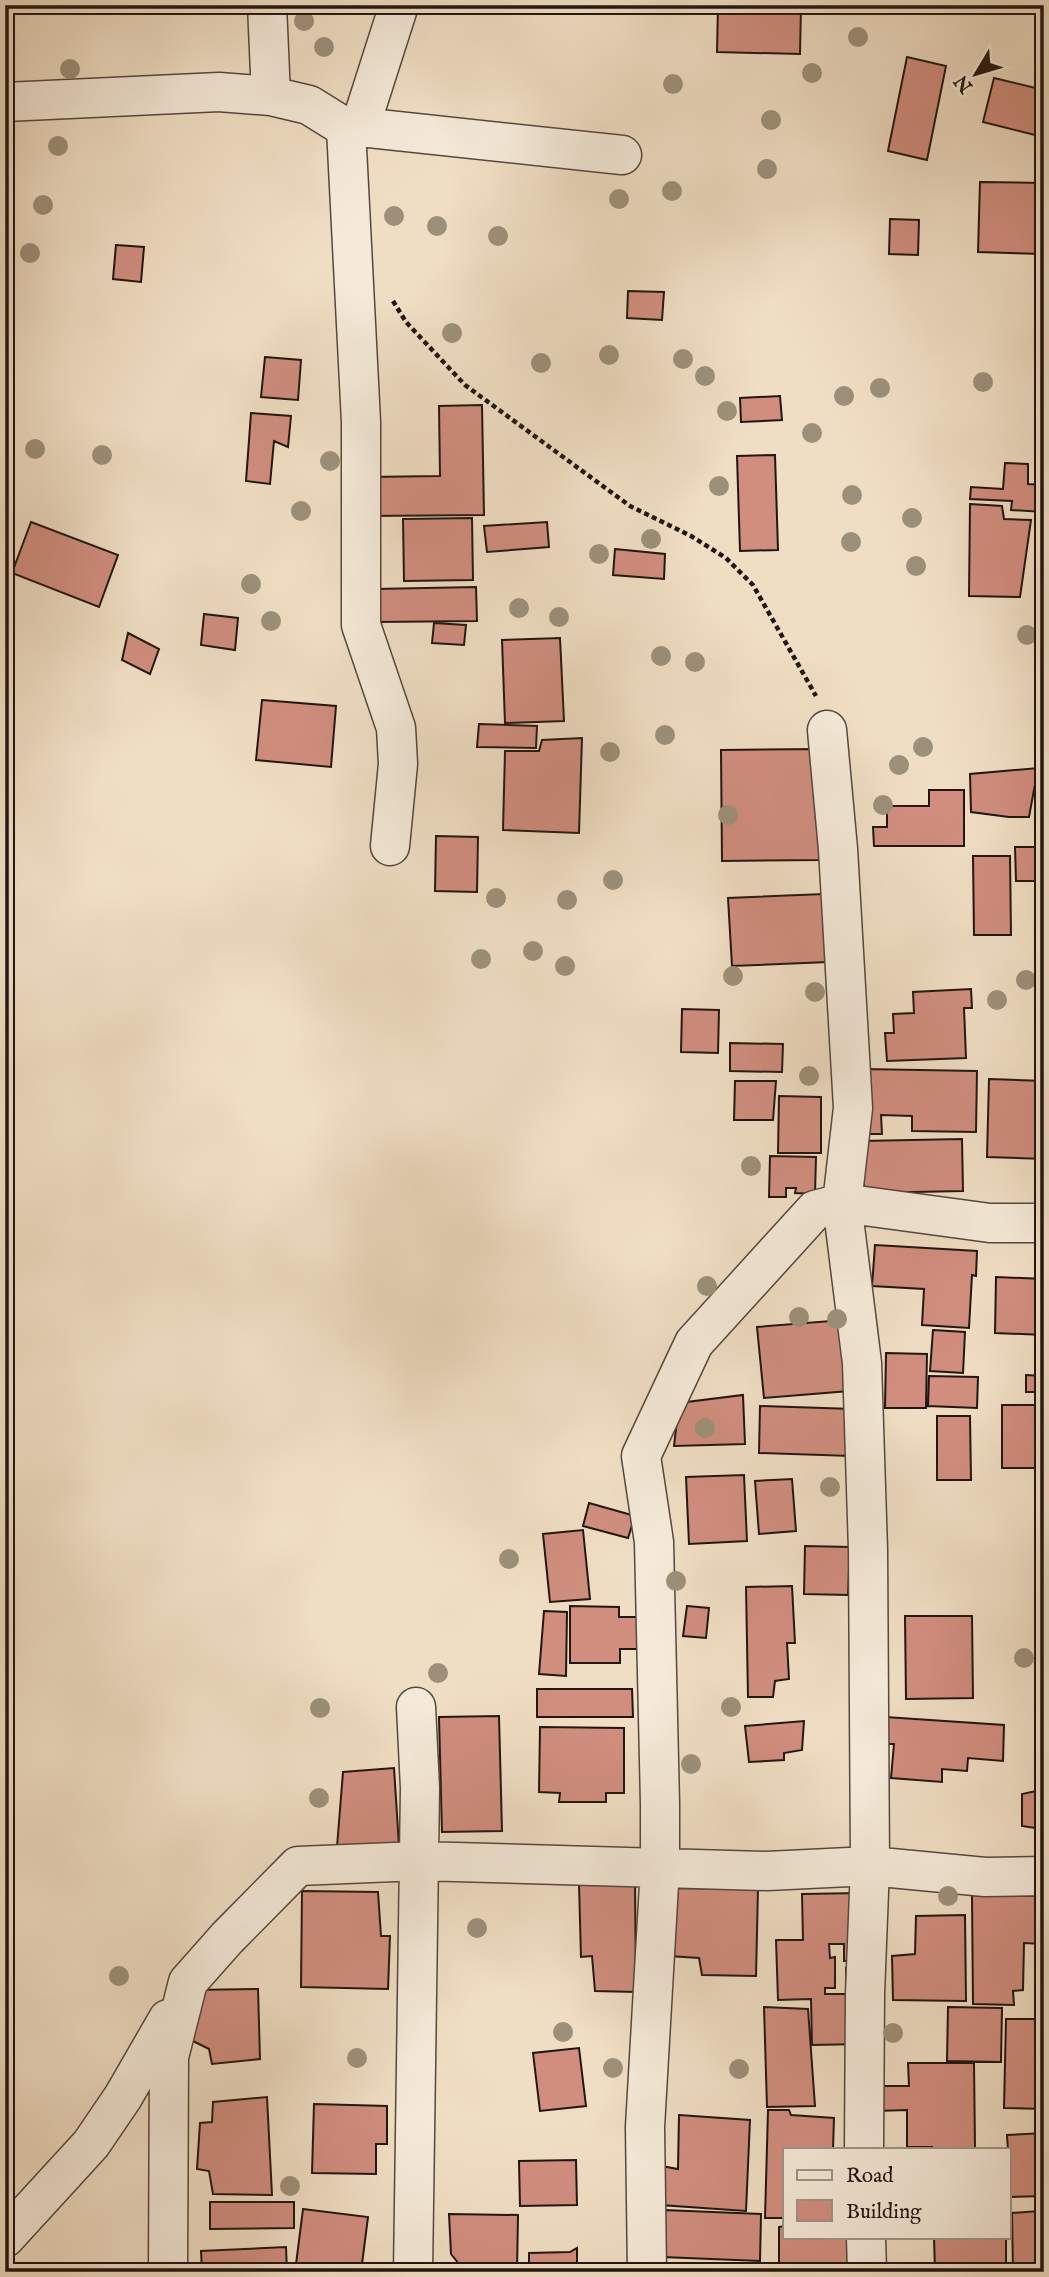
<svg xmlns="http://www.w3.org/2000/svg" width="1049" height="2277" font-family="'IM FELL English',serif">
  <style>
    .building { fill: #d18e7f; stroke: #211611; stroke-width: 2 }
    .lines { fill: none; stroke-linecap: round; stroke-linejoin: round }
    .minor-casing { stroke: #55483e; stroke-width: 41 }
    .path { stroke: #211611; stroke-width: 4.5; stroke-dasharray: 5 3.5; stroke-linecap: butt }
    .minor { stroke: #f5ead9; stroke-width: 38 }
    .tree { fill: #9d907a }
  </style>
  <rect width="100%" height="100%" fill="#f0dec4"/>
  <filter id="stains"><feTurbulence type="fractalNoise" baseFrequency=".00286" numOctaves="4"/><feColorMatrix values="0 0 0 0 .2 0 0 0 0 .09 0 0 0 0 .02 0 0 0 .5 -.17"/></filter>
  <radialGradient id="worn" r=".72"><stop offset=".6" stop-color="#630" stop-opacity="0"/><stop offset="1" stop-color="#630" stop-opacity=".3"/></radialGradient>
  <path class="building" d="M718,5h83l-1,49 -83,-2z
    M907,57l39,9 -19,94 -39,-9z
    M994,78l50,12v10l-9,35 -52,-13z
    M980,182l64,1v71l-66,-2z
    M890,219l29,1 -1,35 -29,-1z
    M116,245l28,2 -3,35 -28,-3z
    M628,291l36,1 -2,28 -35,-2z
    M265,357l36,3 -3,40 -37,-3z
    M780,396l2,24 -41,2 -1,-24z
    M482,405l2,110 -117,1 -1,-39 74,-1 -1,-70z
    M251,413l40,3 -3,31 -14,-6 -4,43 -24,-3z
    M775,455l3,95 -38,1 -3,-95z
    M1005,463l23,1v20l16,1v27l-33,-2 1,-9 -42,-2 1,-12 32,2z
    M970,504l32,2 2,13 27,1 -11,77 -51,-1z
    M472,518l1,62 -69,1 -1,-62z
    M31,522l87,33 -19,52 -87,-34z
    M547,522l2,25 -62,5 -3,-26z
    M615,549l50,5 -1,25 -51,-4z
    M476,587l1,34 -101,1 -1,-33z
    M204,614l34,4 -3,32 -34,-5z
    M434,623l32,2 -2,20 -32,-2z
    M128,633l31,16 -9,25 -28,-14z
    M560,638l4,83 -59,2 -3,-83z
    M262,700l74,6 -5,61 -75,-7z
    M479,724l58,2 -1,22 -59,-1z
    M582,738l-3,95 -76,-3 2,-79h34l3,-11z
    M821,749v111l-99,1 -1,-111z
    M1038,768l-9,49h-20l-38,-5 -1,-38z
    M929,790h35v56h-90l-1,-19h14v-21h42z
    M436,836l42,1 -1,55 -42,-1z
    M1015,847h29v34h-28z
    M973,856h37l1,79h-37z
    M824,894l4,68 -96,4 -4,-68z
    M971,989l1,19h-8l2,50 -79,3 -2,-28h9l-1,-19 21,-1 -1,-21z
    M682,1009l37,1 -1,43 -37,-1z
    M730,1043l53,1 -1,28 -52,-1z
    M862,1069l115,2 -1,61 -64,-1v-15l-31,-1 1,19h-21z
    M989,1079l55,2v78l-57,-2z
    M735,1081h41l-3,39h-39z
    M779,1096l42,1v56h-43z
    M962,1139l1,52 -99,2 -2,-52z
    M770,1156l46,1 -1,37 -20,-1 1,-5h-10v9h-17z
    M875,1245l102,6 -1,25 -4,-1 -3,53 -47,-3 2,-36 -52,-3z
    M996,1277l48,2v56l-49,-2z
    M843,1320l6,71 -85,7 -7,-71z
    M933,1330l32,2 -2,41 -33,-2z
    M886,1353l41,1 -1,54h-41z
    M1026,1375l18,1v16h-18z
    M929,1376l49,1 -1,31 -49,-2z
    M743,1395l2,49 -71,2 5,-43z
    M1002,1405h42v63h-42z
    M760,1406l93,3 -2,47 -92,-3z
    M937,1416h33l1,64h-34z
    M744,1475l3,66 -58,3 -3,-67z
    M792,1479l4,52 -37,3 -4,-53z
    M589,1503l46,13 -7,22 -45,-12z
    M583,1530l7,69 -40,3 -7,-68z
    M805,1546l45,1 -2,48 -44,-1z
    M792,1586l3,57h-8l2,36 -14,2 -2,16h-25l-2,-110z
    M570,1606l49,1v10h19v32h-18v14h-50z
    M687,1606l22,2 -3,30 -23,-2z
    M544,1611l23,1 -1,64 -27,-2z
    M905,1616h67l1,82 -67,1z
    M537,1689h95l1,28h-96z
    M499,1716l3,115 -60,1 -3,-115z
    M885,1717l119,8 -1,36 -35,-3 -1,13 -25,-2v13l-51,-4 3,-34h-10z
    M804,1721l-2,29 -18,3v7l-35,2 -4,-36z
    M540,1727l84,1v65h-18v9h-47l1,-9 -21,-1z
    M394,1768l5,78 -62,1 6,-75z
    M1041,1790l1,39 -20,-3v-32z
    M579,1884h56l1,108 -41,-1 -3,-35 -11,1z
    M672,1888l86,1 -2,87 -54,-1 -3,-17 -30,-2z
    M302,1891l76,1 3,44h9l-2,53 -87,-2z
    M860,1893l2,67 -18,1v-17h-15l1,14 5,-1v31h-10v6h22l-1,-26h13l2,76 -49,1 -1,-46 -33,1 -2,-60h27l-1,-46z
    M972,1895l72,1v48l-20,-1 -1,47 -10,1 1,14 -41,-1z
    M965,1915l1,86 -73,-1 -1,-44 23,-2 1,-38z
    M258,1989l2,70 -48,5 -3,-15 -16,-8 -2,-51z
    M764,2007l44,2 7,97 -48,1z
    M948,2007l54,1 -1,54 -54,-1z
    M1006,2019h38v90l-40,-1z
    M579,2048l7,58 -46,5 -7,-58z
    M908,2063h66l1,86h-43v-2h-25v-37l-31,1v-25h33z
    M267,2097l5,98 -59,-1 -4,-23 -12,-2 3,-46 12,-1 1,-20z
    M314,2104l73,2v38h-11v30l-64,-1z
    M768,2110h21l2,5 43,3 -1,31h-48v69h-20z
    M679,2115l71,5 -4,91 -86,-6 1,-39 17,3z
    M1044,2133v63l-33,1 -4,-62z
    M576,2160l1,45 -57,1 -1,-45z
    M210,2202h84v26l-84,1z
    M303,2209l65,8 -7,55h-66z
    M664,2210l97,4 -1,47 -98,-4z
    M1039,2211l4,61h-30l-1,-59z
    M449,2214l69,1 -1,57h-50l-4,-3 -12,-15z
    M785,2226v11h76l1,35h-83v-45z
    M934,2237h72v35h-71z
    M286,2247l1,25h-85l-1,-21z
    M577,2248v24h-48v-19l41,-1z"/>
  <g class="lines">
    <g class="minor-casing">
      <path id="minor" d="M267,5l4,91
        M5,102l214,-10 52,4 38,9 37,23 14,-1 262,28
        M360,127l39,-122
        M346,128l15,294v203l35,103 2,36 -8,82
        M827,730l11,119 15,259 -11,95 20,160 6,187 2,316 -5,128 -1,155
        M866,2237l1,35
        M5,2238l86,-94 32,-47 45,-78
        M168,2272l1,-215 19,-75 39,-44 71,-72 121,-5 348,10 103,-5 115,11 59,-1
        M413,2272l7,-484 -4,-81
        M647,2272l-2,-145 15,-260v-63l-6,-262 -13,-86 53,-113 121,-133 27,-7 148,20h54"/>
    </g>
    <path class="path" d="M393,301l13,21 59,63 165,121 61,30 35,22 27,27 63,111"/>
    <use href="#minor" class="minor"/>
  </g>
  <g class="tree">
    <circle cx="304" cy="21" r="10"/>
    <circle cx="858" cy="37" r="10"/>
    <circle cx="324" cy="47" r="10"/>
    <circle cx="70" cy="69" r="10"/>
    <circle cx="812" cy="73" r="10"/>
    <circle cx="673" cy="84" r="10"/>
    <circle cx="771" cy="120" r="10"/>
    <circle cx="58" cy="146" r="10"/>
    <circle cx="767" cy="169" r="10"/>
    <circle cx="672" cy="191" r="10"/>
    <circle cx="619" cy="199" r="10"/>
    <circle cx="43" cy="205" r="10"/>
    <circle cx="394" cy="216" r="10"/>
    <circle cx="437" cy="226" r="10"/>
    <circle cx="498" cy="236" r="10"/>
    <circle cx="30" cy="253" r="10"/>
    <circle cx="452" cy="333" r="10"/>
    <circle cx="609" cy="355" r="10"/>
    <circle cx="683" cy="359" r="10"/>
    <circle cx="541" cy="363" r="10"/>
    <circle cx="705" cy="376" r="10"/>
    <circle cx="983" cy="382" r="10"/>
    <circle cx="880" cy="388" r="10"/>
    <circle cx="844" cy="396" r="10"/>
    <circle cx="727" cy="411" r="10"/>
    <circle cx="812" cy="433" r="10"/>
    <circle cx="35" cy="449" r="10"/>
    <circle cx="102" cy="455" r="10"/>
    <circle cx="330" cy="461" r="10"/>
    <circle cx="719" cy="486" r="10"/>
    <circle cx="852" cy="495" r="10"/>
    <circle cx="301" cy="511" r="10"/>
    <circle cx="912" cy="518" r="10"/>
    <circle cx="651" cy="539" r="10"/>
    <circle cx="851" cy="542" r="10"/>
    <circle cx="599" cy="554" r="10"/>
    <circle cx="916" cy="566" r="10"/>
    <circle cx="251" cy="584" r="10"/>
    <circle cx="519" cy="608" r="10"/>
    <circle cx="559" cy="617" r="10"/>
    <circle cx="271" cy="621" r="10"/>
    <circle cx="1027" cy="635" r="10"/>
    <circle cx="661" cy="656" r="10"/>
    <circle cx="695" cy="662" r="10"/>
    <circle cx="665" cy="735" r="10"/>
    <circle cx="923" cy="747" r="10"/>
    <circle cx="610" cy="752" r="10"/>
    <circle cx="899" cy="765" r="10"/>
    <circle cx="883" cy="805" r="10"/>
    <circle cx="728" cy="815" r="10"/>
    <circle cx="613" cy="880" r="10"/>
    <circle cx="496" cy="898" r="10"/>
    <circle cx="567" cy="900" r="10"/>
    <circle cx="533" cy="951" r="10"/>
    <circle cx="481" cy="959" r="10"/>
    <circle cx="565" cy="966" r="10"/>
    <circle cx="733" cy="976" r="10"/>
    <circle cx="1026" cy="980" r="10"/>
    <circle cx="815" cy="992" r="10"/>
    <circle cx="997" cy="1000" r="10"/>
    <circle cx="809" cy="1076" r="10"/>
    <circle cx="751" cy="1166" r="10"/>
    <circle cx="707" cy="1286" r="10"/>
    <circle cx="799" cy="1317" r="10"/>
    <circle cx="837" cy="1319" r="10"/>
    <circle cx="705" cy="1428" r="10"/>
    <circle cx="830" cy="1487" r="10"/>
    <circle cx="509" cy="1559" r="10"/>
    <circle cx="676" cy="1581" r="10"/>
    <circle cx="1024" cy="1658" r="10"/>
    <circle cx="438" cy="1673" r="10"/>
    <circle cx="731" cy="1707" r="10"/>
    <circle cx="320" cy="1708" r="10"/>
    <circle cx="691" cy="1764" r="10"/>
    <circle cx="319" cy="1798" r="10"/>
    <circle cx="948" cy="1896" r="10"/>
    <circle cx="477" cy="1928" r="10"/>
    <circle cx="119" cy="1976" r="10"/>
    <circle cx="563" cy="2032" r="10"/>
    <circle cx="893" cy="2033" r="10"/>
    <circle cx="357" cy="2058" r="10"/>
    <circle cx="613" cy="2068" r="10"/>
    <circle cx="739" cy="2069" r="10"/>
    <circle cx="290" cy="2186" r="10"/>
  </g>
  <rect width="1049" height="2277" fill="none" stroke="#f0dec4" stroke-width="28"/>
  <rect x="7" y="7" width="1035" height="2263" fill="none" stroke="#211611" stroke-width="3.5"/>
  <rect x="14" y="14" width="1021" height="2249" fill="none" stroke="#211611" stroke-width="2"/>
  <rect x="783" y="2148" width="228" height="91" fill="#f5ead9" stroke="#a09589" stroke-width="2"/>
  <rect x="797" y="2170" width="35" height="10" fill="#f5ead9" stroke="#a09589" stroke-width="2"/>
  <text x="846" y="2182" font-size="21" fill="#211611">Road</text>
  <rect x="797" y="2200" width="35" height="21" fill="#d18e7f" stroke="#a09589" stroke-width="2"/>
  <text x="846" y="2218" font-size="21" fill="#211611">Building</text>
  <g transform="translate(976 74) rotate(232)" stroke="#f5ead9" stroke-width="5" paint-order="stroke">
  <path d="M0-5L12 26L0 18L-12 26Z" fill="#211611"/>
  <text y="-10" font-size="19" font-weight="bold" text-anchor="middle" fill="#211611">N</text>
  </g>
  <rect width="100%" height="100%" filter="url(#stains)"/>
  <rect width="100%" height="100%" fill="url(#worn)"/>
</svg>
